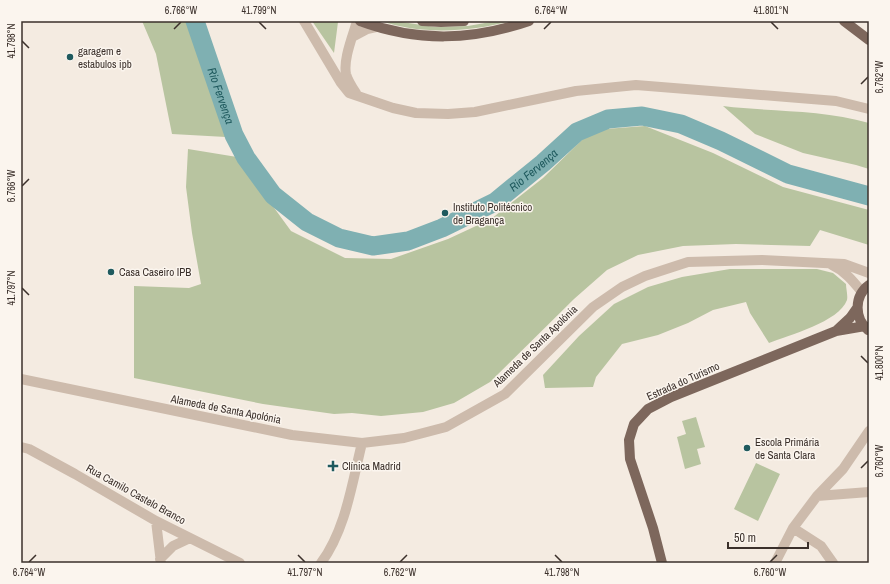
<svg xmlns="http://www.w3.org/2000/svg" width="890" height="584" font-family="'Archivo Narrow',sans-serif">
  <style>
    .green { fill: #b8c4a0 }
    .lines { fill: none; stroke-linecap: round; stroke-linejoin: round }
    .river { stroke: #7fb0b2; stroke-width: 19 }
    .minor { stroke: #cdbbac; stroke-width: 10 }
    .major { stroke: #7d675c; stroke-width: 10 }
    .ticks { fill: none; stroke: #3b302b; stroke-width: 1.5 }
    .poi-dot { fill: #1f5a5e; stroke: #fbf5ee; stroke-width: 1.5 }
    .labels { text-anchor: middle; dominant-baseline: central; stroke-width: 3; stroke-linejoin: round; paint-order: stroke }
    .poi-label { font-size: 11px; fill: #3b302b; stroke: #fbf5ee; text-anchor: start }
    .street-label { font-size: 11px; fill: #3b302b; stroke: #fbf5ee }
    .water-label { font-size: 12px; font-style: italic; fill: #1f5a5e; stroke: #fbf5ee }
    .neatline { fill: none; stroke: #3b302b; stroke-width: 1.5 }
    .ticks-label { font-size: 10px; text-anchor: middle; fill: #3b302b }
  </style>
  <rect width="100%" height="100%" fill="#f4ebe1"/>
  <path class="green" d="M142,21h45l39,116 -54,-3 -16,-80z
    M312,21h24l2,1 -4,31z
    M381,21h14l40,6 33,-1 28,-5h15c-42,11 -89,14 -130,0z
    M723,106c48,6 99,3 146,17v46l-13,-4 -53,-12 -48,-19z
    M645,126l68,27 70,34 86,23v35l-49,-15 -10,16 -74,-2 -53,2 -45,9 -31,15 -33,29 -84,83 -36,21 -31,9 -42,4 -29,-3 -18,1 -71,-10 -129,-26v-92l55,2 12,-4 -9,-51 -6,-46 2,-38 49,8 54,74 54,27 46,1 57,-20 43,-20 52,-41 49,-48z
    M730,269h87l16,4 13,11c0,5 2,11 1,16 -8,22 -58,35 -78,43l-19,-30 -4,-11 -33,8 -25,13 -30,12 -36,9 -26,33 -3,10 -48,1 -2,-13 36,-39 35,-32 34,-17 34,-10z
    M696,417l9,30 -8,2 4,15 -16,5 -8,-32 9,-3 -4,-13z
    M756,463l24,11 -22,47 -24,-12z"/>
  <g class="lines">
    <path class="river" id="s1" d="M195,21l39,114 12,23 27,37 34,27 32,16 34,8 35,-5 34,-13 53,-26 48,-39 34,-31 31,-13 34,-3 39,8 40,17 67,33 81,22"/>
    <path class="minor" d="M304,21l37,62 8,10 44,15 23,5 32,1 27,-2 101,-21 60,-6 200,16 33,8
      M352,37l15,-8 9,-2
      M356,93c-4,-6 -8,-12 -10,-19 -3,-15 7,-38 11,-53
      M832,265c13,6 21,16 30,27
      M21,379l271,56 70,8 42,-5 42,-11 59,-33 88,-87 29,-20 23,-11 43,-14 74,-2 82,4 25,9
      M21,447l8,2 46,25 81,47 84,42
      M817,496l52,-4
      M156,521l5,42
      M793,528l28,18 12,17
      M160,559l13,-13 17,-8
      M321,563c25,-34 31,-80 41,-120
      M775,563l18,-35 24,-32 26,-27 26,-38"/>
    <path class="major" d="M360,21c57,21 111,20 169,0
      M422,21l19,1 23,-1
      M844,21l25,19
      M868,330c-14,-12 -14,-34 1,-45
      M836,331l14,-13 7,-10
      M662,563l-9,-35 -23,-69 -1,-19 5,-16 14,-15 23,-12 165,-66 29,-5"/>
  </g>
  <path class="ticks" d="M259,22l7,7M771,22l7,7M174,29l7,-7M544,29l7,-7M22,41l7,7M861,84l7,-7M22,186l7,-7M22,288l7,7M861,356l7,7M861,468l7,-7M298,555l7,7M555,555l7,7M29,562l7,-7M400,562l7,-7M770,562l7,-7"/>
  <g class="poi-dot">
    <circle cx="70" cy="57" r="4"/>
    <circle cx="445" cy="213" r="4"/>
    <circle cx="111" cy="272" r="4"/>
    <circle cx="747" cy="448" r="4"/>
    <path d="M331 460h4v4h4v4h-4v4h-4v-4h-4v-4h4z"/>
  </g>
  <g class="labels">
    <g class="poi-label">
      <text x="78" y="51">garagem e<tspan x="78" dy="13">estabulos ipb</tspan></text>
      <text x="453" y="207">Instituto Politécnico<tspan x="453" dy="13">de Bragança</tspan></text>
      <text x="119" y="272">Casa Caseiro IPB</text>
      <text x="755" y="442">Escola Primária<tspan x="755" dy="13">de Santa Clara</tspan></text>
      <text x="342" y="466">Clínica Madrid</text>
    </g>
    <g class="street-label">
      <text transform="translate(535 346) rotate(-44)">Alameda de Santa Apolónia</text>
      <text transform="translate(683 381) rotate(-24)">Estrada do Turismo</text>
      <text transform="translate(226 409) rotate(11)">Alameda de Santa Apolónia</text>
      <text transform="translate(136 494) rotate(29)">Rua Camilo Castelo Branco</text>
    </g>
    <g class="water-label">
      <text stroke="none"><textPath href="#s1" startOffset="79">Rio Fervença</textPath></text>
      <text stroke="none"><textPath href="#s1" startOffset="487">Rio Fervença</textPath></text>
    </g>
  </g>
  <rect width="890" height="584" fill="none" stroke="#fbf5ee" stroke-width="44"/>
  <path d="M728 542v6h80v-6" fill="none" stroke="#3b302b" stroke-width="2"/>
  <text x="734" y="542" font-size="12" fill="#3b302b" stroke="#fbf5ee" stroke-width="3" paint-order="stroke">50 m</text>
  <rect x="22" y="22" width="846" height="540" class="neatline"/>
  <g class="ticks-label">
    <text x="181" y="14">6.766°W</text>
    <text x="259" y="14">41.799°N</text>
    <text x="551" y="14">6.764°W</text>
    <text x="771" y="14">41.801°N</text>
    <text transform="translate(11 41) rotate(-90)" y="4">41.798°N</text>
    <text transform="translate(879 77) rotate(-90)" y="4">6.762°W</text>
    <text transform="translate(11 186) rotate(-90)" y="4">6.766°W</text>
    <text transform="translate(11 288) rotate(-90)" y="4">41.797°N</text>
    <text transform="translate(879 363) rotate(-90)" y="4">41.800°N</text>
    <text transform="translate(879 461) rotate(-90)" y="4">6.760°W</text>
    <text x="29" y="576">6.764°W</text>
    <text x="305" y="576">41.797°N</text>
    <text x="400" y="576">6.762°W</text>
    <text x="562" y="576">41.798°N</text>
    <text x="770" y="576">6.760°W</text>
  </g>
</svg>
